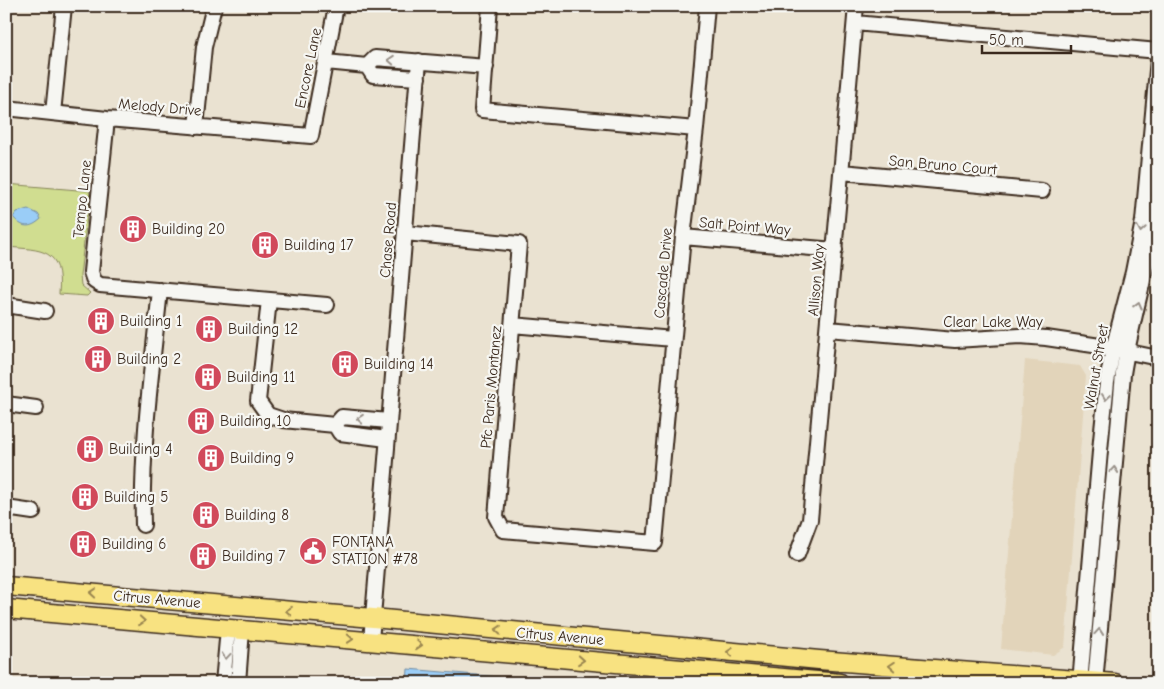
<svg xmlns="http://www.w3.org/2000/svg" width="1164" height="689" font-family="'Comic Neue',sans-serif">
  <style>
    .built { fill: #e2d4ba }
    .green { fill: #d0dd90; stroke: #868457 }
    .water { fill: #9acdf7; stroke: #748ca0 }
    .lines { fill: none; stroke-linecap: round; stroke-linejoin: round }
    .minor-casing { stroke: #3b2a1e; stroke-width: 18 }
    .major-casing { stroke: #3b2a1e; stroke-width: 21 }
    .minor { stroke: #f6f6f2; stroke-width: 14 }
    .major { stroke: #f8e281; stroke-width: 18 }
    .oneway { stroke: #989088 }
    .oneway2 { stroke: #9a8650 }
    .labels { text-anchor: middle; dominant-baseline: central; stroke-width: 4.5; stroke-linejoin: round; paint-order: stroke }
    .street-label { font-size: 15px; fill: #3b2a1e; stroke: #f6f6f2 }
    .poi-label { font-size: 15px; fill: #3b2a1e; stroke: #f6f6f2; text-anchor: start }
  </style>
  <rect width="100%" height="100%" fill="#eae2d1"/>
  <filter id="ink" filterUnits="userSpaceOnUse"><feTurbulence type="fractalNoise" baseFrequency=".02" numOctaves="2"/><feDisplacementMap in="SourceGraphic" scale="10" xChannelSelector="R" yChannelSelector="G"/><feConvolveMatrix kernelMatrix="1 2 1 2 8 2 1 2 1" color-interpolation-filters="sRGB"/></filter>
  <g filter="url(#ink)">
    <path class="built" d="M1025,360l55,6 6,10 -21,271 -12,8 -52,-6z"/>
    <path class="green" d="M6,184l84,7 -10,85 1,9 9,8 -3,3 -28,-2c4,-46 -16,-44 -53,-47z"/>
    <path class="water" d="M28,209l10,5 3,5c-11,10 -19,9 -28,-2l4,-5z
      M408,669l92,8 -1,6h-92z"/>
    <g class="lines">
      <g class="minor-casing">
        <path id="minor" d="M490,6l-8,104 214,19
          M855,23l303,28
          M326,62l41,4 6,9 45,3
          M367,66l8,-8 111,9
          M6,108l101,11 204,17 25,-130
          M53,113l11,-107
          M107,119l-16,153 3,9 6,4 227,20
          M196,127l8,-80 10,-41
          M842,172l200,19
          M405,233l114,11 -23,273 7,13 152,13 28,-306 13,-108 11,-123
          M683,237l152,13
          M269,300l-11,101 10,14 15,5 52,5
          M6,305l39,6
          M512,325l161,14
          M828,329l127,11 65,-4 26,2 54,8 58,12
          M6,404l30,4
          M335,425l7,-8 47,4
          M335,425l5,8 47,6
          M6,508l27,4
          M143,525c-2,-78 9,-157 17,-235
          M797,555l13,-35 46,-514
          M371,641l48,-580
          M223,683l5,-54
          M238,683l4,-53
          M1080,683l21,-243 6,-58 6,-33 20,-77 10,-51 15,-162
          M1095,683l28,-309c9,-58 28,-114 35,-173"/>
      </g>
      <g class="major-casing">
        <path id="major" d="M6,586l367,32 446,42 296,23
          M6,609l834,74"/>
      </g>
      <use href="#minor" class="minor"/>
      <use href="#major" class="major"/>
    </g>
    <defs><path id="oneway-chevron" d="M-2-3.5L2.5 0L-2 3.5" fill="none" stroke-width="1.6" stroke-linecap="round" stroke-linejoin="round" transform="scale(1.25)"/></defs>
    <g class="oneway">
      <use href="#oneway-chevron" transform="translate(391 60) rotate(-176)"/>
      <use href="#oneway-chevron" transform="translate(1141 229) rotate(99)"/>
      <use href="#oneway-chevron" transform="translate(1138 305) rotate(-76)"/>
      <use href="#oneway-chevron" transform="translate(1106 397) rotate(97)"/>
      <use href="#oneway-chevron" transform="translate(360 419) rotate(-175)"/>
      <use href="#oneway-chevron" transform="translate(1114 470) rotate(-85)"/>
      <use href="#oneway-chevron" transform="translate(1099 632) rotate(-85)"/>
      <use href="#oneway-chevron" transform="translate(226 656) rotate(95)"/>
    </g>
    <g class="oneway2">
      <use href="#oneway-chevron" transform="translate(93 593) rotate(-175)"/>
      <use href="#oneway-chevron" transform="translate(289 611) rotate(-175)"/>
      <use href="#oneway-chevron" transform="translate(142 621) rotate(5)"/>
      <use href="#oneway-chevron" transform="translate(498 630) rotate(-175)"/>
      <use href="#oneway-chevron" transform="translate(350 639) rotate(4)"/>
      <use href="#oneway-chevron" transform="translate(419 645) rotate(5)"/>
      <use href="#oneway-chevron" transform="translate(730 652) rotate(-175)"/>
      <use href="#oneway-chevron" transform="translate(581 660) rotate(5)"/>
      <use href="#oneway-chevron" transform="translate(892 666) rotate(-176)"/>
    </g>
  </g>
  <defs>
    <g id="building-disc" transform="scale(1.4375)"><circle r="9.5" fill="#d1495b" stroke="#f6f6f2"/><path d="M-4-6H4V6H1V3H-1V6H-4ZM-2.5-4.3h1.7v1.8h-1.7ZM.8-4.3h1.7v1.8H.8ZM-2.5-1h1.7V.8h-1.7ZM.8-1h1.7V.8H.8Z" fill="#fff"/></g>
    <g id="civic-disc" transform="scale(1.4375)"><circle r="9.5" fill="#d1495b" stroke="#f6f6f2"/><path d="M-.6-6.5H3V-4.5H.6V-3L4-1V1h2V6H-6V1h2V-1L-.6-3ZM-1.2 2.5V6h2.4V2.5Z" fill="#fff"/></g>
  </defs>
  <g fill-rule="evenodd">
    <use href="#building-disc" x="133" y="229"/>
    <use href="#building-disc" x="265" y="245"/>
    <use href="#building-disc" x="101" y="321"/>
    <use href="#building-disc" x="209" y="329"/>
    <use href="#building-disc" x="98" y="359"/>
    <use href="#building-disc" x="345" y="364"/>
    <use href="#building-disc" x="208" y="377"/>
    <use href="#building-disc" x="201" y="421"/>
    <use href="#building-disc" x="90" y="449"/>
    <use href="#building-disc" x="211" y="458"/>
    <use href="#building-disc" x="85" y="497"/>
    <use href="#building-disc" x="206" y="515"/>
    <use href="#building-disc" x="83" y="544"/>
    <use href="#civic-disc" x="313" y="551"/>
    <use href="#building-disc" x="203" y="556"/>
  </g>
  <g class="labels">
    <g class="street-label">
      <text transform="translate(308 68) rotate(-78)">Encore Lane</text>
      <text transform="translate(160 107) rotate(5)">Melody Drive</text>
      <text transform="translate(943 165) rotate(5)">San Bruno Court</text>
      <text transform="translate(82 199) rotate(-84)">Tempo Lane</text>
      <text transform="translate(745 226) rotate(5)">Salt Point Way</text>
      <text transform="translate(388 240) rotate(-85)">Chase Road</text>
      <text transform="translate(663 273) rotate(-85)">Cascade Drive</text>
      <text transform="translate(816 280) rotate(-85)">Allison Way</text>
      <text x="993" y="322">Clear Lake Way</text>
      <text transform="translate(1096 367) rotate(-80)">Walnut Street</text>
      <text transform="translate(491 387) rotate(-85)">Pfc Paris Montanez</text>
      <text transform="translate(157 599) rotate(5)">Citrus Avenue</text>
      <text transform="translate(560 636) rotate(5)">Citrus Avenue</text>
    </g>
    <g class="poi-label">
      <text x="152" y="229">Building 20</text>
      <text x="284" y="245">Building 17</text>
      <text x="120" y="321">Building 1</text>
      <text x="228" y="329">Building 12</text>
      <text x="117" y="359">Building 2</text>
      <text x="364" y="364">Building 14</text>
      <text x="227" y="377">Building 11</text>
      <text x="220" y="421">Building 10</text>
      <text x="109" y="449">Building 4</text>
      <text x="230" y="458">Building 9</text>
      <text x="104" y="497">Building 5</text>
      <text x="225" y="515">Building 8</text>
      <text x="332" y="542">FONTANA<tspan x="332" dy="17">STATION #78</tspan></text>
      <text x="102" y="544">Building 6</text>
      <text x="222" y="556">Building 7</text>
    </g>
  </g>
  <rect width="1164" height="689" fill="none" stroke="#f6f6f2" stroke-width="25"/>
  <rect x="12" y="12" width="1139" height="664" fill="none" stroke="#3b2a1e" stroke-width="2" filter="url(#ink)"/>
  <path d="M982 45v8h89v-8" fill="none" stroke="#3b2a1e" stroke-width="2.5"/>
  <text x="989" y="45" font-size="15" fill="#3b2a1e" stroke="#f6f6f2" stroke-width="4" paint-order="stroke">50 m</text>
</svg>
